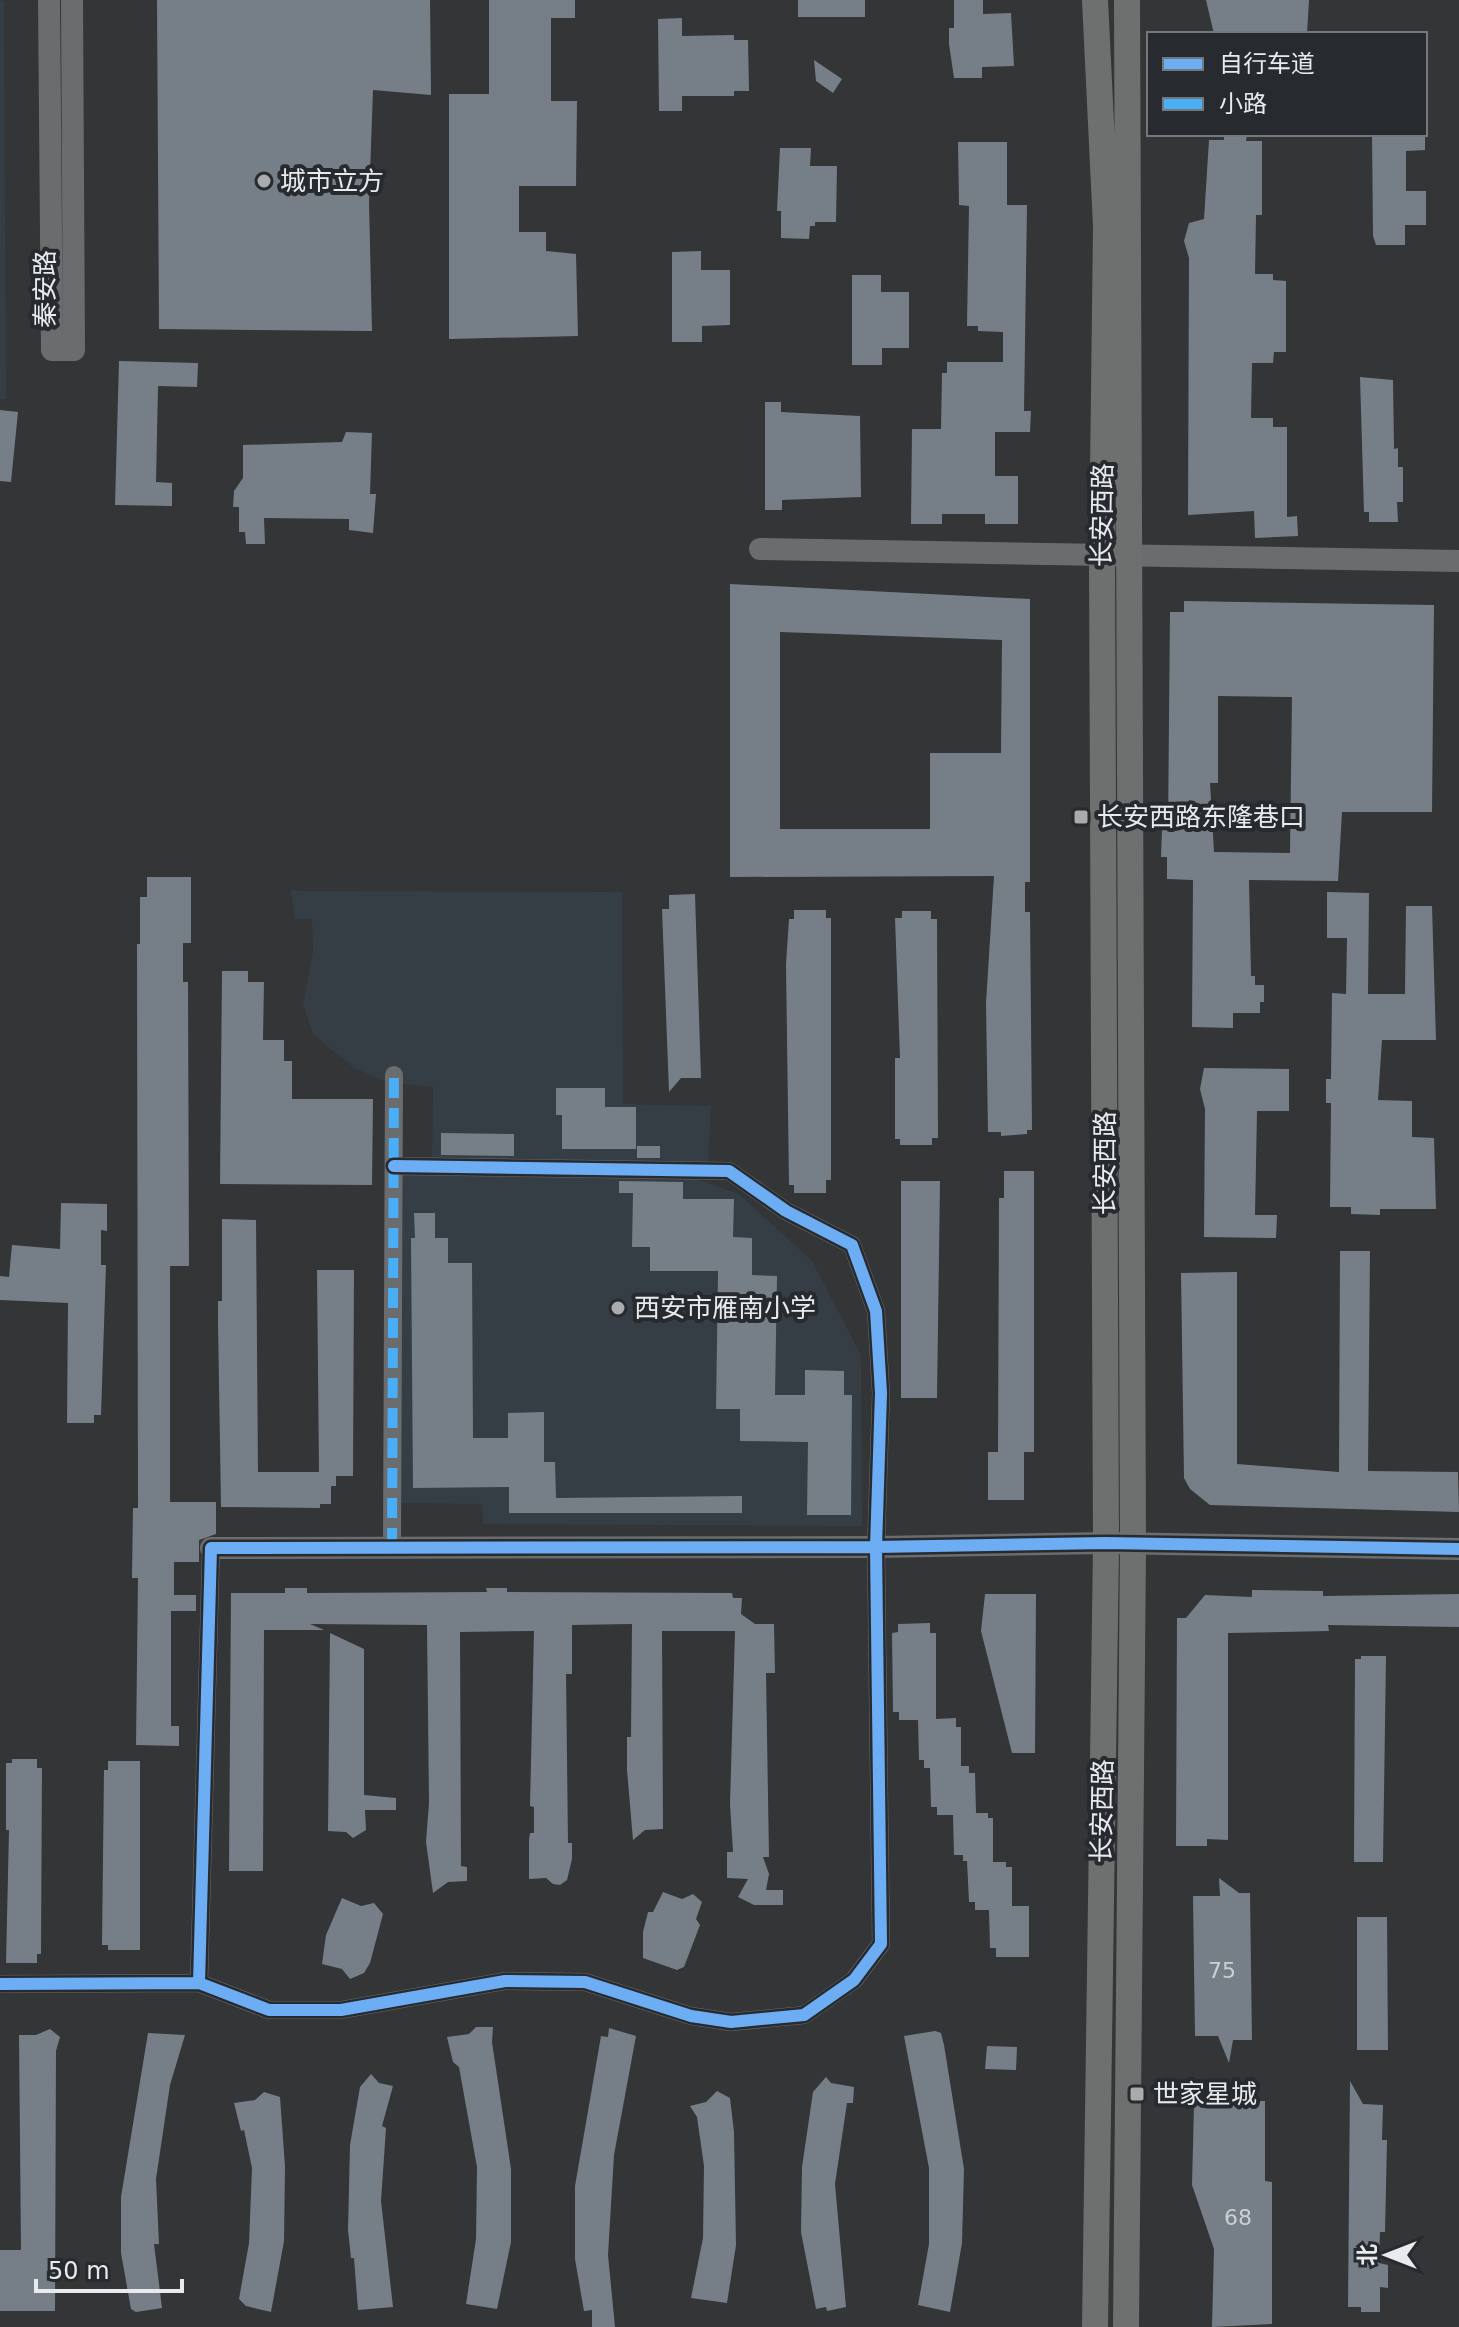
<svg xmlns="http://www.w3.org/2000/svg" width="1459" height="2327" font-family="'DejaVu Sans','Noto Sans SC',sans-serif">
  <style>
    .built { fill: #363e45 }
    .building { fill: #767f87; fill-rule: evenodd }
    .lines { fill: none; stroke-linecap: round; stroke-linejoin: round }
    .minor { stroke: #6b6c6e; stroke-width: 18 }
    .tertiary { stroke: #6b6c6e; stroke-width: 22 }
    .secondary { stroke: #6e7070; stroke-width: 26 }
    .quiet { stroke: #49aef6; stroke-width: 10; stroke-dasharray: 20 10; stroke-linecap: butt }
    .cycleway-casing { stroke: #272b2f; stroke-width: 17 }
    .cycleway { stroke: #6dadf4; stroke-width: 12 }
    .poi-dot { fill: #a9abad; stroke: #272b2f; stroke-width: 3 }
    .labels { text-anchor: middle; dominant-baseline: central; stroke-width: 8; stroke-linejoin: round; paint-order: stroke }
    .number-label { font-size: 22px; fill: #ccd0d4 }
    .poi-label { font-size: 26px; fill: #e8ebed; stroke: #272b2f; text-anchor: start }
    .street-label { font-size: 26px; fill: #e8ebed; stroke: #272b2f }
  </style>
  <rect width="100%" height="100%" fill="#333537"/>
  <path class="built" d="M0,0l4,2 2,397h-6z
    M291,891l331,1 1,212 88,2 -3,60 -276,-3 1,-76 -46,-5 -33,-14 -41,-34 -10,-30 10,-52 -1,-33h-17z
    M401,1173l284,2 54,19 73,67 49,94 1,171 -379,-2 -1,-20 -83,-1z"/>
  <path class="building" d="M157,0h273l1,95 -58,-5 -4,112 3,129 -213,-2z
    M489,0h86v18h-24v83h26l-1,85h-57v46h27v19l30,3 2,82 -129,3v-245h40z
    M798,0h67v17h-67z
    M954,0h29v14l28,-1 3,53 -32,1v11h-28l-5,-34v-16h5z
    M1206,0h103l-2,34h-93z
    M682,18v18l52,-1v5h14l1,51h-15v5h-52v15h-23l-1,-92z
    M814,60l28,19 -9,14 -17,-12z
    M1224,134h23l-1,7h16v74h-6l-1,59h18v6l13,1v71h-12l-1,11h-21l-1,55h22v9h14v90l10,-1 1,20 -43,2 -1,-27 -66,4 1,-257 -5,-17 5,-18 15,-4 5,-79h15z
    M1372,134h53v16l-19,1v40h20v34h-21v20h-29l-3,-9z
    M958,142h49v63h20l-3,206h7l-1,21h-35v44h23v48h-33v-10h-43v10h-31l1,-95h29l1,-56h5v-11h56v-30l-25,-1v-5h-11l2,-120 -10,-1z
    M780,148h31l-1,18h27l-1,56h-21v4h-5l-1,13 -28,-1v-27h-4z
    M701,251v19h29v55l-28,1v16h-30v-90z
    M852,275h29v17h28v56h-27v17h-30z
    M119,361l79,2 -1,24 -39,-1 -2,96 16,1v23l-57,-1z
    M1360,377l33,3 1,69 4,-1v19h5v35h-6l1,20h-29v-10h-5z
    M765,402h16v10l79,4 1,81 -79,3v10h-17z
    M0,410l18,2 -7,70 -11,-1z
    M346,432l26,1 -2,61h6l-3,39 -24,-3v-11l-85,-1 1,26h-19l-1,-12h-6v-25h-6l1,-16 9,-13v-33l99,-3z
    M730,584l300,15v283h-5v30h5l2,218h-5v4l-26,2v-4h-13l-2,-129 8,-127 -264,1zM780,632l222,8 -1,113h-71v76h-150z
    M1184,601l250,4 -2,207h-90l-4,69 -89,-1 2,96h4v9h9v17h-4v11h-27v15l-41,-1 1,-147 -26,-1v-22h-6l1,-28h6l2,-217h14zM1218,696l74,1 -2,156 -76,-1 -4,-69h8z
    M147,877h44v66h-8v39h5l1,284h-19v236h46v32l-17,6v22h-25v33h22v16h-25v115h8v20l-43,-1 2,-167h-6l1,-70h5l-1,-564h3v-47h7z
    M1327,892l42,1 -1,101h37l1,-88h26l4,134h-54l-4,60 34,1v36l22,1 2,71h-56v6l-29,-1v-7h-21l1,-104h-5v-24h5l1,-86 14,1 1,-56h-20z
    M695,894l6,184h-20l-12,14 -7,-183h7v-14z
    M794,910h32v8h5v262h-5v13h-32v-8h-5l-3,-221 3,-45h5z
    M902,911h29v8h6l1,219h-6v7h-32v-6h-5v-81h5l-5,-140h7z
    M222,971h26v11h16l-1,58h21v21h8v38h81l-1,86 -152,-1z
    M1204,1068l85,1v42h-32l-2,104h22l-1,23 -72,-1 1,-128 -5,-20z
    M556,1088h49v19h31v42h-74v-34h-6z
    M441,1133l73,1v22l-73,-1z
    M637,1146h23v12h-23z
    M1004,1171h30v281h-10v48h-36v-48h10l1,-254h5z
    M619,1181l64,1v17h51l-1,38 19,1v37l25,1 -2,119h30v-25l39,1v24h8l-1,120h-44l1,-73 -68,-1v-32h-24l2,-138h-68v-24h-18l1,-54h-14z
    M901,1181h39l-3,217h-36z
    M61,1203l46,1v27l-6,-1v35h5l-5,150h-7v8h-27l1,-120 -68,-3v-24l9,1 3,-32 48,4z
    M414,1213h21v25h13v25h24l1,175h35v-25l36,-1v50h11l1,36 186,-2v17h-233v-26l-96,1 -2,-250h4z
    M222,1219l34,1 2,252h61l-2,-202h37l-1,206h-17v10h-5v18h-11v4l-99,-1 -3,-185v-21h4z
    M1340,1251h30l-2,220 90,1 1,40 -249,-7 -20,-16 -6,-11 -3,-205 56,-1v192l102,8z
    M285,1588h22v5l180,-1 -1,-4h21v4l225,1 1,5h9l-1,16 14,10h19l1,49h-9l3,184h-6l6,17 -3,16h17v15h-29l-16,-8 10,-18 -21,-1v-26h6l-3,-48 5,-173h-73l1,198 -18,1 -12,10 -6,-70v-33h4l1,-113 -60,1v49h-6l2,169h4v16l-5,21 -7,5 -7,-1 -7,-6 -17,1v-39l1,-7h4v-26l-4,-1 4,-175 -74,1 1,234 6,1v14l-19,1 -15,11 -7,-51 3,-39 -2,-178 -117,-1 14,6h-60l-1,241h-34l2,-278h54z
    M1252,1590l71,1v5l136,-2v33l-131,-2 1,6 -101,2v207l-21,-1v7h-31l1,-228h9l19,-23 47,2z
    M985,1594h51l-1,159h-23l-31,-122z
    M930,1623v10h6v86l20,-1v9h5v39h8v7h6l1,40h12v5h5v44h13v5h6v39h17v51h-33v-9h-6l-1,-38h-14v-8h-6l-2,-41h-4v-6h-9l-1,-40h-16v-8h-6l-1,-39h-6v-8h-5l-1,-40h-19v-8h-6l-1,-79 6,-1v-8z
    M330,1633l34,16v146l32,3v12h-31l1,20 -13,8 -7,-6 -18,-1z
    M1361,1656h25l-3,206h-29l1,-203h6z
    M12,1759h25v9h5l-1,186h-4v9h-31l3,-133h-3v-67h6z
    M108,1761h32v189h-32v-5h-6l2,-175h4z
    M1219,1878l20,15h11l2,147h-19l-4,23 -11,-27h-23l-2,-140h27z
    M663,1892l19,7 11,-5 9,8 -6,17 4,6 -16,42 -7,3 -34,-12v-26l5,-20h5z
    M342,1898l19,8 13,-3 9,11 -13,49 -6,10 -14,6 -8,-10 -20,-5 4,-29z
    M1357,1917h30l1,133h-31z
    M476,2027h17l-1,15 19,127v73l-14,67 -31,-5 10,-65 1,-72 -18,-100 -6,-5 -6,-25 22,-3z
    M609,2028l27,8 -22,119 -6,100 7,72h-23v-17l-8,1 -9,-52v-73l26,-150 7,1z
    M50,2029l10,8 -4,14 -1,260h-55v-61h21l-2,-215h17z
    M935,2031l6,2 3,12 20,124 -2,74 -12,69 -32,-7 11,-61v-76l-25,-132z
    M148,2033l37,2 -15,50 -14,94 3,65h-5l8,64 -26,4 -5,-3 -10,-56v-56z
    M987,2046l30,1 -1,23 -31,-1z
    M371,2074l8,9 14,3 -11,40 4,2 -5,73 12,106 -35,3 -4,-52h-3l-3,-28 2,-85 10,-58z
    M826,2077l5,6 23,4 -1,16h-6l-12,81 11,123 -19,4 -1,-4 -10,2 -15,-77 1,-65 11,-75z
    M1350,2081l13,23 20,1 -1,35h5l-2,92h-5l-1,31 9,2v23l-8,-1v25h-19v-5h-13z
    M717,2091l13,7 4,34 2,113 -9,58 -36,-5 12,-60 1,-72 -7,-49 -7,-11 16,-4z
    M264,2092l16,5 5,69 -1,75 -13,71 -25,-6 -7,-7 10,-56 3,-75 -8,-38 -3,1 -7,-28 21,-3z
    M1240,2092l6,9h19v80l7,1v142l-60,3 2,-78 -22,-64 2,-80h30z"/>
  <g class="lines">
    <path class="minor" d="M392,1548l2,-473
      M199,1983l12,-435
      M0,1984l199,-1 70,27h72l164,-29 80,1 106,34 40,6 73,-7 50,-35 27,-36 -5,-397 5,-154 -5,-82 -24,-66 -66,-34 -57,-40 -335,-5"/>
    <path class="tertiary" d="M49,0l3,350h22l-2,-350
      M760,549l699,12
      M211,1548l665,-1 230,-4 353,6"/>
    <path class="secondary" d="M1095,0l11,226 -4,331 4,989 -11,781
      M1126,2327l7,-781 -6,-1546"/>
    <path class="quiet" d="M392,1548l2,-473"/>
    <g class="cycleway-casing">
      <path id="cycleway" d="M199,1983l12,-435 665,-1 230,-4 353,6
        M0,1984l199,-1 70,27h72l164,-29 80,1 106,34 40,6 73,-7 50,-35 27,-36 -5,-397 5,-154 -5,-82 -24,-66 -66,-34 -57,-40 -335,-5"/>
    </g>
    <use href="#cycleway" class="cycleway"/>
  </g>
  <g class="poi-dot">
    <circle cx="264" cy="181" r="8"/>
    <rect x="1073" y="809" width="16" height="16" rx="4"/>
    <circle cx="618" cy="1308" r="8"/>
    <rect x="1129" y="2086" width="16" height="16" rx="4"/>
  </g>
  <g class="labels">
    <g class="number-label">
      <text x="1222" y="1970">75</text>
      <text x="1238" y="2217">68</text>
    </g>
    <g class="poi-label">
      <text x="280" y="181">城市立方</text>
      <text x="1097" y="817">长安西路东隆巷口</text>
      <text x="634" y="1308">西安市雁南小学</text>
      <text x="1153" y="2094">世家星城</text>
    </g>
    <g class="street-label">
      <text transform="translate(45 289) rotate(-90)">秦安路</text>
      <text transform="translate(1102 515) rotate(-89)">长安西路</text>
      <text transform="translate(1105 1163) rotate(-90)">长安西路</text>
      <text transform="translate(1102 1811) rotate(-89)">长安西路</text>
    </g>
  </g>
  <rect x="1147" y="32" width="280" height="104" fill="#272b2f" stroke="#74787b" stroke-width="2"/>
  <rect x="1163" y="58" width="40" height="12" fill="#6dadf4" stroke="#74787b" stroke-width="2"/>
  <text x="1219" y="72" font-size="24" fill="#e8ebed">自行车道</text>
  <rect x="1163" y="98" width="40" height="12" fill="#49aef6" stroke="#74787b" stroke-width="2"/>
  <text x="1219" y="112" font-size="24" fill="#e8ebed">小路</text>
  <g transform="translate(1387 2255) rotate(270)" stroke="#272b2f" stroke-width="6" paint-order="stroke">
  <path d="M0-6L14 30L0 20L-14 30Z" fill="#e8ebed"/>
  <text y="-12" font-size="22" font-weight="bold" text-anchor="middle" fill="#e8ebed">北</text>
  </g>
  <path d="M36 2279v12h146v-12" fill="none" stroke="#e8ebed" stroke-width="4"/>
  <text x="48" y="2279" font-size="24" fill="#e8ebed" stroke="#272b2f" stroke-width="6" paint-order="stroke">50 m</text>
</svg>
